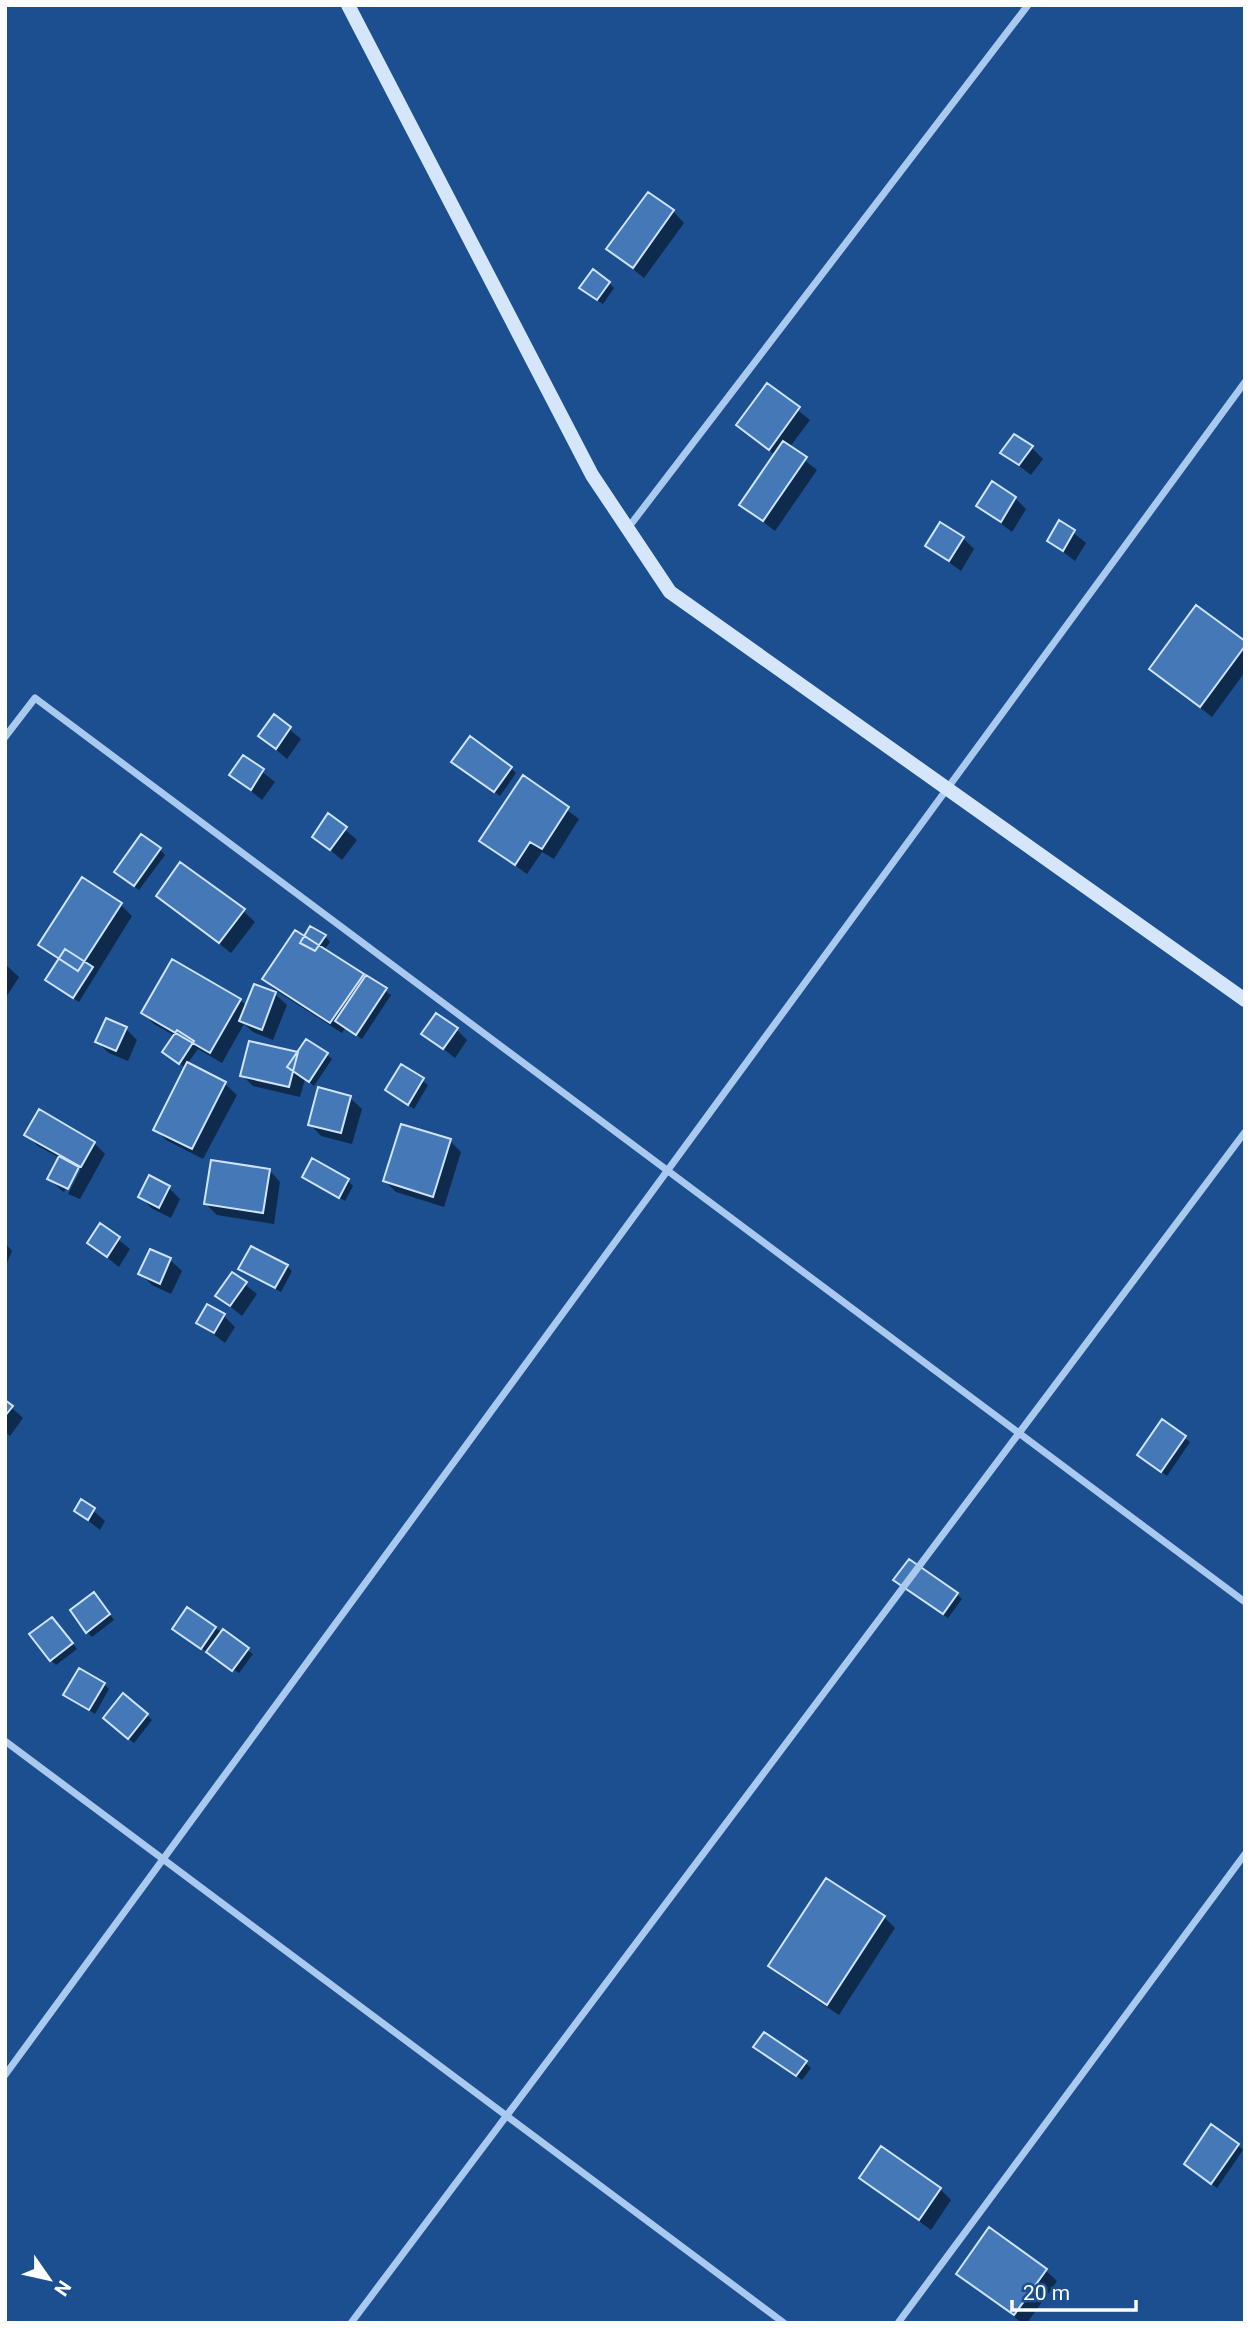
<svg xmlns="http://www.w3.org/2000/svg" width="1250" height="2328" font-family="Roboto,sans-serif">
  <style>
    .shadow { fill: #0007 }
    .building { fill: #4478b7; stroke: #cfe3fa; stroke-width: 2 }
    .lines { fill: none; stroke-linecap: round; stroke-linejoin: round }
    .minor { stroke: #a9c9ee; stroke-width: 7 }
    .secondary { stroke: #d6e6fa; stroke-width: 14 }
  </style>
  <rect width="100%" height="100%" fill="#1b4f8f"/>
  <path class="shadow" d="M673,211l11,12 -40,55 -36,-29z
    M609,283l5,5 -11,16 -16,-11z
    M767,386l43,34 -21,28 28,22 -42,61 -34,-26 34,-50 -37,-30z
    M1032,448l11,11 -12,16 -29,-22z
    M1015,498l11,11 -14,23 -34,-26z
    M1060,522l26,21 -11,18 -26,-20z
    M963,538l11,11 -13,22 -34,-25z
    M1245,643v29l-33,45 -61,-48z
    M275,717l26,22 -14,20 -27,-23z
    M243,757l32,25 -13,18 -31,-25z
    M459,767l52,1 5,5 -16,23z
    M523,778l56,41 -25,40 -12,-7 -15,22 -45,-33z
    M329,816l28,24 -15,20 -28,-24z
    M160,849l5,6 -26,35 -18,-13z
    M158,896l85,15 12,11 -24,31z
    M121,905l11,11 -53,86 -31,-22 11,-19 -18,-16z
    M325,936l5,6 -6,8 67,45 -29,44 -17,-11 -3,5 -67,-43 -11,-11 41,-41z
    M5,964l14,13 -14,22z
    M255,986l20,8 12,11 -14,35 -20,-8 -9,-8 -22,39 -24,-14 -11,15 38,20 12,11 -34,64 -37,-19 -11,-11 31,-61 -22,-16 11,-16 -21,-12 -11,-11 97,-13 7,6z
    M126,1029l11,11 -9,21 -19,-8 -12,-11z
    M456,1029l11,11 -12,18 -31,-25z
    M299,1054h27l6,5 -18,27 -9,-7 -5,18 -47,-11 -11,-11z
    M401,1066l27,19 -14,24 -27,-19z
    M350,1098l12,11 -10,35 -31,-8 -11,-12z
    M27,1135l67,8 11,11 -25,45 -12,-5 13,-25h-4l-13,23 -3,-2 -11,-11 10,-21 -22,-12z
    M450,1141l11,11 -17,55 -48,-15 -11,-11z
    M269,1170l11,12 -6,42 -57,-9 -11,-11z
    M304,1176l44,5 5,5 -8,15z
    M150,1178l19,10 11,11 -9,19 -20,-10 -11,-12z
    M100,1225l30,24 -11,18 -30,-24z
    M5,1243l7,8 -7,16z
    M151,1251l19,9 12,11 -11,23 -19,-9 -11,-11z
    M287,1266l5,5 -11,21 -41,-23z
    M232,1274l25,20 -15,22 -24,-20z
    M224,1316l11,11 -10,16 -26,-20z
    M5,1402l18,16 -13,18 -5,-4z
    M1162,1422l28,20 -23,34 -28,-21z
    M82,1501l23,20 -5,9 -24,-19z
    M901,1585l56,9 5,5 -14,19z
    M99,1600l15,20 -22,17 -5,-5z
    M188,1609l65,45 -14,19 -59,-39z
    M57,1624l20,25 -21,16 -5,-5z
    M104,1684l5,5 -14,25 -30,-19z
    M147,1715l5,5 -18,23 -24,-20z
    M884,1917l11,11 -56,87 -57,-38 -12,-11z
    M755,2047l50,16 6,5 -9,12z
    M1238,2145l5,5 -26,38 -26,-19z
    M861,2178l79,11 11,11 -20,30z
    M1045,2270l12,11 -30,42h-5l-64,-50z"/>
  <path class="building" d="M648,192l26,18 -41,58 -27,-19z
    M593,269l17,13 -13,18 -18,-12z
    M767,383l33,24 -31,43 -33,-25z
    M1014,434l19,12 -14,19 -19,-12z
    M783,441l24,16 -44,64 -24,-16z
    M992,481l24,16 -15,25 -25,-16z
    M1059,520l16,10 -12,21 -16,-10z
    M940,522l24,15 -15,24 -24,-15z
    M1196,605l49,36v5l-45,61 -51,-38z
    M274,714l17,13 -15,22 -18,-13z
    M470,736l42,31 -18,25 -43,-30z
    M243,755l21,14 -13,21 -22,-15z
    M523,775l46,32 -27,42 -12,-7 -15,23 -36,-24z
    M328,813l19,14 -17,23 -18,-13z
    M141,834l20,14 -27,38 -20,-14z
    M180,862l65,47 -26,34 -63,-47z
    M82,877l40,26 -44,68 -40,-26z
    M310,926l16,9 -11,16 -15,-8z
    M295,930l69,44 -34,49 -68,-44z
    M65,949l28,18 -20,31 -28,-18z
    M172,959l69,40 -31,54 -69,-40z
    M366,975l21,13 -31,47 -21,-14z
    M254,984l22,8 -14,38 -23,-9z
    M436,1013l22,15 -15,21 -22,-15z
    M106,1018l21,9 -11,24 -21,-9z
    M177,1030l17,11 -15,23 -17,-12z
    M306,1039l22,14 -19,29 -22,-15z
    M249,1041l49,11 -9,35 -49,-11z
    M187,1062l39,20 -34,67 -39,-19z
    M401,1064l23,14 -16,27 -23,-15z
    M318,1087l33,9 -10,37 -33,-8z
    M39,1109l56,33 -14,25 -57,-32z
    M401,1124l50,15 -18,58 -50,-16z
    M59,1156l20,11 -11,22 -21,-10z
    M312,1158l37,21 -10,19 -37,-21z
    M211,1160l59,9 -7,44 -59,-9z
    M149,1175l21,11 -11,22 -21,-11z
    M100,1223l20,14 -13,20 -20,-14z
    M251,1246l37,19 -13,23 -37,-19z
    M150,1249l21,9 -11,26 -22,-10z
    M232,1272l15,10 -17,24 -15,-10z
    M207,1304l18,10 -11,19 -18,-10z
    M5,1400l8,6 -8,10z
    M1162,1419l24,17 -25,36 -24,-17z
    M81,1499l14,9 -7,12 -14,-9z
    M909,1559l49,34 -15,21 -50,-34z
    M94,1592l16,22 -24,19 -16,-23z
    M187,1607l29,20 -15,22 -29,-20z
    M52,1617l21,26 -23,18 -21,-27z
    M223,1629l26,19 -17,23 -26,-19z
    M79,1668l26,15 -16,27 -26,-15z
    M123,1693l25,21 -20,25 -25,-21z
    M826,1878l59,38 -58,89 -59,-39z
    M764,2032l43,29 -11,15 -43,-29z
    M1211,2124l28,20 -28,40 -27,-20z
    M881,2146l60,42 -22,32 -60,-42z
    M989,2227l58,42 -33,46 -58,-41z"/>
  <g class="lines">
    <path class="minor" d="M628,528l400,-523
      M5,737l30,-39 1210,904
      M5,1741l779,582
      M5,2075l1240,-1693
      M351,2323l894,-1191
      M898,2323l347,-469"/>
    <path class="secondary" d="M348,5l244,470 78,117 575,408"/>
  </g>
  <rect width="1250" height="2328" fill="none" stroke="#ffffff" stroke-width="14"/>
  <g transform="translate(49 2279) rotate(124)" stroke="#1b4f8f" stroke-width="5" paint-order="stroke">
  <path d="M0-5L12 26L0 18L-12 26Z" fill="#ffffff"/>
  <text y="-10" font-size="19" font-weight="bold" text-anchor="middle" fill="#ffffff">N</text>
  </g>
  <path d="M1012 2300v10h124v-10" fill="none" stroke="#ffffff" stroke-width="3.5"/>
  <text x="1023" y="2300" font-size="21" fill="#ffffff" stroke="#1b4f8f" stroke-width="5" paint-order="stroke">20 m</text>
</svg>
